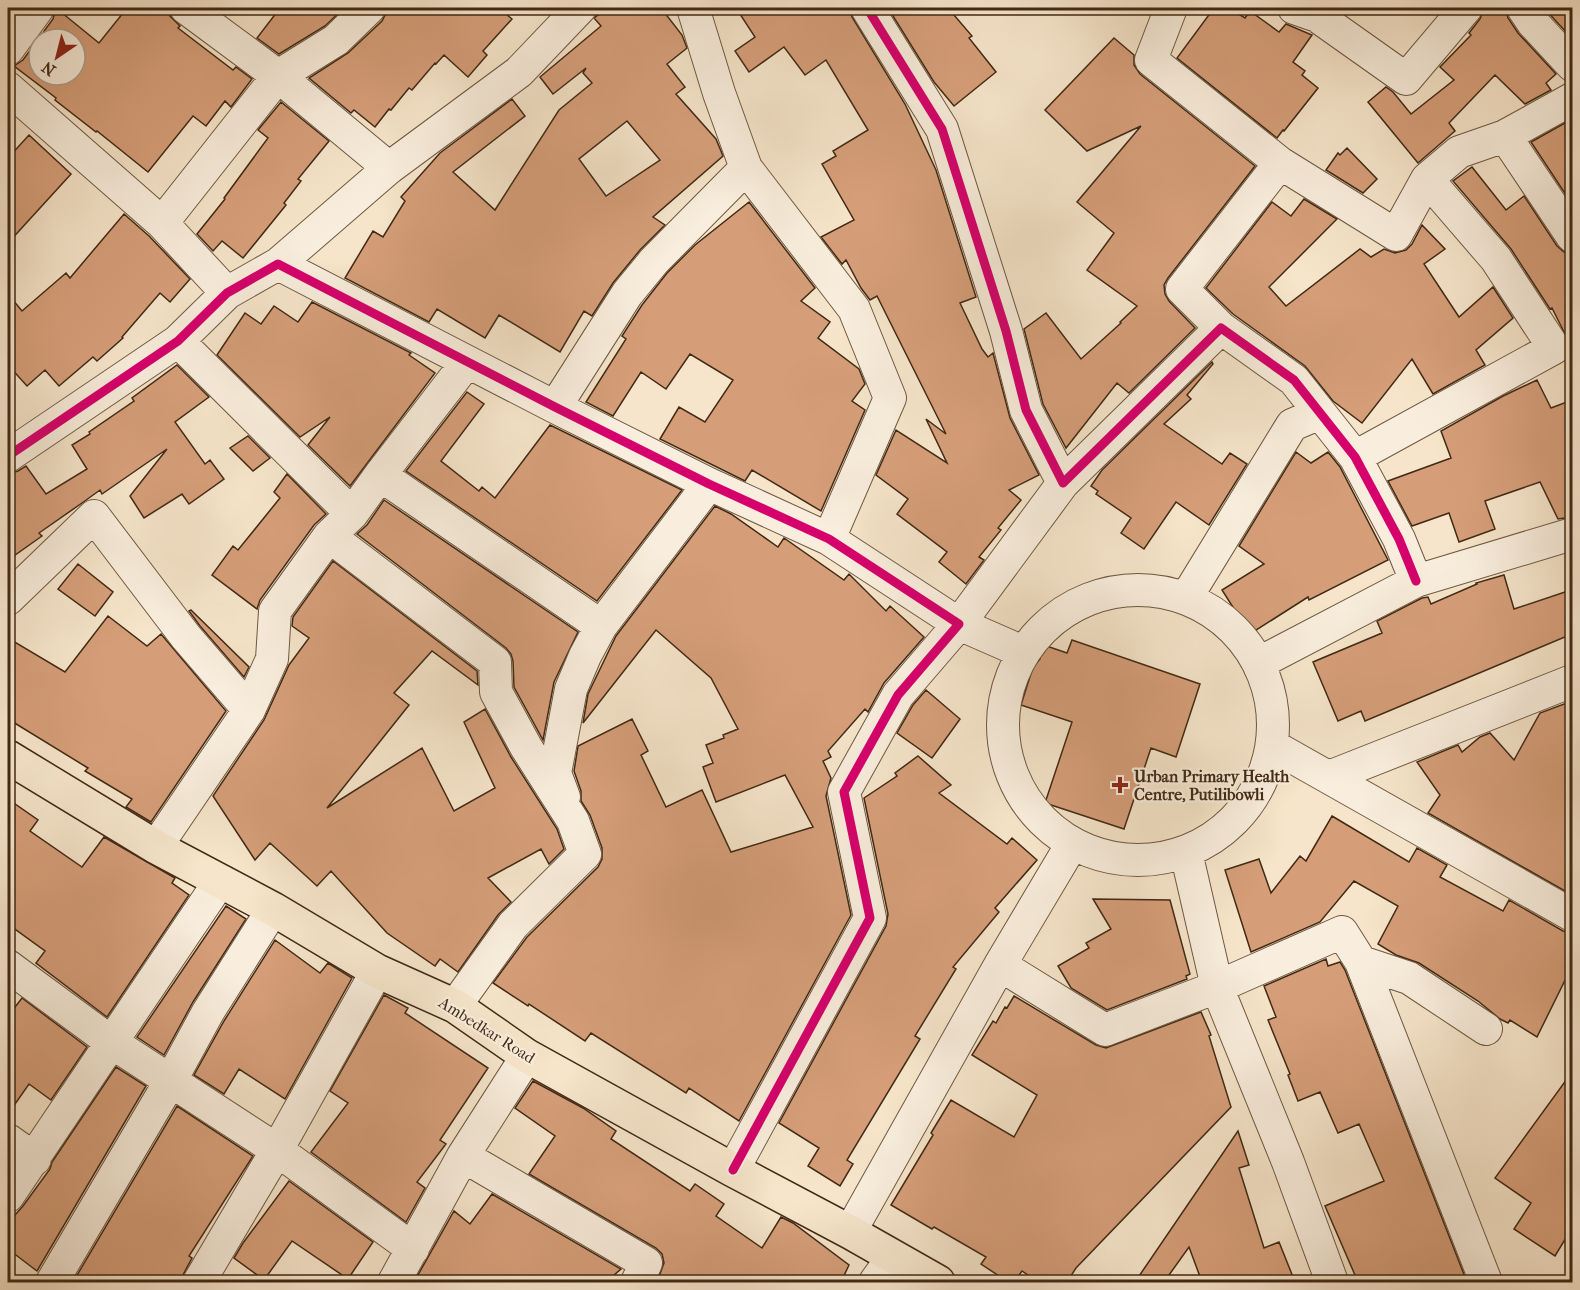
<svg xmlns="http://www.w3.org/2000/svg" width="1580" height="1290" font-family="'IM FELL French Canon',serif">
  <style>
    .building { fill: #d59e79; stroke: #412915; stroke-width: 1.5; fill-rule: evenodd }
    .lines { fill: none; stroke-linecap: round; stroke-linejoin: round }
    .minor-casing { stroke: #6e5842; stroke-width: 34 }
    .primary-casing { stroke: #412915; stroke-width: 36 }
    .minor { stroke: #f9eedd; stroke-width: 32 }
    .primary { stroke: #f6e5ca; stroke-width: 33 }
    .cycleway-casing { stroke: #f9eedd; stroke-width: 13 }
    .cycleway { stroke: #d6006c; stroke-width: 9 }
    .poi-dot { fill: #8f2418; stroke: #f9eedd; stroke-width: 2 }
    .labels { text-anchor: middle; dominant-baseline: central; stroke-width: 4.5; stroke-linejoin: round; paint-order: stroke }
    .poi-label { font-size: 16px; font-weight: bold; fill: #412915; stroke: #f9eedd; text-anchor: start }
    .street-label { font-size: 16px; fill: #412915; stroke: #f9eedd }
  </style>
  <rect width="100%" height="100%" fill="#f6e5ca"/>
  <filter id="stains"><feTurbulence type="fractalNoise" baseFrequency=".00333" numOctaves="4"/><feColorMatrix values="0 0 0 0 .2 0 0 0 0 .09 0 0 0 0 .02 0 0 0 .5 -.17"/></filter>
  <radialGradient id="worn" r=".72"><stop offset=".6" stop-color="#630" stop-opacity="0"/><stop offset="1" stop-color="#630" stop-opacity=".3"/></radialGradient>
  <path class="building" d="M56,8l43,35 28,-35h41l2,8 10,10 -2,2 55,42 3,-3 16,12 -21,28 -6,-6 -19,25 -13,-10 -45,56 -51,-41 -1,1 -41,-32 1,-2 -42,-32 9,-6 30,-41zM39,39h36v36h-36z
    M280,8h64l-19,18 -46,28 -22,-16z
    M386,8h113l13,11 -29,32 4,4 -19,22 -24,-22 -8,9 -1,-1 -23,27 -3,-2 -18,22 -2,-1 -14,18 -21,-17 -3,3 -42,-35 39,-25 34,-32 4,-8z
    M608,8h53l21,27 5,13 -20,16 18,23 -9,7 40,45 7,17 -70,61 12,8 -25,25 -27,33 -21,33 -8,-5 -24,41 -61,-37 -14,23 -48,-29 -8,13 -84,-44 28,-47 10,6 22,-36 -4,-4 39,-44 72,-54 13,17 -72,56 42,38 64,-100 33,-27 -9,-10 3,-5 -33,26 -13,-17 61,-51 -7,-8zM627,121l33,39 -54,36 -27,-37z
    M736,8h113l3,9 53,87 31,66 40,127 -16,6 22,46 6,8 5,-4 17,65 29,57 -30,15 12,10 -23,28 3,2 -22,27 5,3 -18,24 -27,-22 8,-10 -50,-38 11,-15 -32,-24 20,-45 51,33 -21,-44 20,15 -69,-138 -7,4 -9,-12 -15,-28 -4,4 -21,-27 33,-17 -32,-56 14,-8 -3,-5 35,-21 -42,-70 -21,15 -21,-28 -35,25 -14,-21 20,-14z
    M888,8h60l24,28 -3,2 27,34 -42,34 -20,-24z
    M1214,8h15l16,10 5,-7 29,21 7,-8 26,11 -19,27 12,9 -3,4 16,13 -34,43 -1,-1 -6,8 -100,-80z
    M1484,8h21l3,10 10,15 38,41 -10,9 5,7 -26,14 -30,-29 -46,48 6,8 -37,32 -50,-61 18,-15 7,5 18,22 43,-34 -14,-13 31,-32 -2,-2 11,-14z
    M1544,8h28v12l-6,12z
    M1114,38l20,17v10l6,9 115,92 -87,112 -4,7 1,9 4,7 26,27 -66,65 -12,-10 -51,65 -23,-44 -19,-75 22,-16 35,46 40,-36 -1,-1 17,-16 -50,-36 27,-37 -37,-31 64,-76 -54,25 -42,-41z
    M281,102l48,39 -31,38 3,2 -17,22 2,2 -43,53 -21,-17 -9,10 -16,-17 28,-35 -1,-1 44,-60 -10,-8z
    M1572,119v85l-41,-62z
    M29,135l42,39 -63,69v-85z
    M1347,148l30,31 -14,14 -37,-23 12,-17 2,2z
    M1472,167l34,43 18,-14 33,50 7,6 8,2v94l-20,-40 -2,1 -39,-60 -58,-68z
    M1304,199l33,20 -68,68 17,19 74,-57 11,8 13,-8 11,4 11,-3 6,-6 10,-19 23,24 -21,15 35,53 34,-30 20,31 -37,32 9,15 -52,29 -21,-35 -50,64 -29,-22 -28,-35 -72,-52 -27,-26 66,-86 19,14z
    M749,202l66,86 -14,13 29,21 -12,16 41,31 6,15 -13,17 13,9 -44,101 -69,-41 -7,11 -85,-42 19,-32 26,15 28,-42 -43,-26 -24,35 -25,-17 -28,44 -27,-14 40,-63 -4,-3 20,-31 25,-32 28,-28z
    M124,214l25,22 41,43 -20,23 -10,-9 -38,44 1,1 -26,23 -4,-4 -34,29 -14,-16 -18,16 -19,-21v-71l14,17 44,-38 4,5z
    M312,302l99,51 -2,2 26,18 -85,113 -42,-41 22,-28 -30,20 -83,-82 28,-42 16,11 13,-18 24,16z
    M1212,362l1,2 -26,31 4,4 -27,25 58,40 8,-11 17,11 -38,61 -33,-23 -32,47 -23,-16 10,-15 -35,-24 2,-3 -7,-5 11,-16z
    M177,365l32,32 -34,25 30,42 5,-4 14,19 -35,25 -7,-10 -38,24 -14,-22 37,-47 -65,45 -2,-4 -18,13 -43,30 3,3 -34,24v-86l10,-3 8,-5 20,28 41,-25 -15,-24 18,-11 -1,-2 45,-31 -2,-3z
    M1537,380l14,28 21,-8v117l-14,2 -18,-37 -55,19 10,28 -36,13 -10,-29 -37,13 -24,-45 63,-23 -10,-27 62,-35z
    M467,392l17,12 -43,57 38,30 3,-4 13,11 55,-73 132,65 -85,111 -191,-130z
    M248,436l22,22 -17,13 -23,-23z
    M1296,452l15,11 17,-11 12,15 48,93 -79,40 -1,-3 -58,37 -28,-44 42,-26 -25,-18z
    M287,474l39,40 -12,11 -54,75 -3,9 -45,-34 21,-29 5,4 42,-52 -6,-6z
    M384,500l194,132 -24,50 -11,58 -29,-53 -1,-26 -2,-7 -5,-6 -149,-114 10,-9z
    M715,506l16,8 47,33 6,-9 60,42 5,-6 37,37 4,-5 34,31 -40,46 -16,29 -3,-3 -37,42 3,6 -8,4 8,17 -5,18 25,119 -112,206 -50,-33 -3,5 -95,-60 -6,8 -56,-37 -1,2 -35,-23 34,-46 71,-70 4,-8v-11l-12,-33 -9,-14v-10l-7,-20 4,-25 54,-27 16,32 -7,4 25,52 36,-17 29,62 82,-25 -28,-52 -69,27 -13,-35 10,-4 -7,-18 18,-7 -1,-3 15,-6 -27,-51 -55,-48 -73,93 5,-29 28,-58z
    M333,561l144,110 1,14 -46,-34 -38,42 15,12 -82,103 95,-60 32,63 41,-23 -31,-66 21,-13 26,48 46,72 7,20 -15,15 -8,-15 -53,29 23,24 -13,13 -40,57 -18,-13 -5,7 -48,-33 -56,-62 -14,15 -47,-43 -15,17 -42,-64 51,-76 25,-55 20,-27 -17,-12 1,-9z
    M78,564l35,28 -18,24 -37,-27z
    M1504,575l10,34 54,-18 4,14v29l-207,87 -4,-10 -23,10 -25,-59 69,-29 -5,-12 45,-23 6,-1 3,7 46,-20 -1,-1z
    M191,610l58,57 -5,10 -44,-51 -11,-15z
    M108,616l39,30 14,-12 65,77 -75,111 -25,-15 6,-8 -47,-28 3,-3 -80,-49v-81l57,34z
    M1072,640l128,44 -24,73 -25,-9 -27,81 -79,-26 27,-81 -51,-17 12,-38 7,-8 1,-15 26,9z
    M926,690l34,29 -28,39 -35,-25 16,-28z
    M1572,701v194l-144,-82 12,-18 -23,-33 41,-17 4,7 18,-15 10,-4 24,27 26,-47z
    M918,756l33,29 -12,8 68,51 5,-6 25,22 -42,48 4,4 -46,55 3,2 -41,67 5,3 -73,121 6,4 -13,22 -32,-20 11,-18 -40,-25 107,-197 2,-12 -24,-116 33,-22 -2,-3z
    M8,799l30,21 -8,11 52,36 22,-30 71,41 -3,5 17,12 -82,122 -71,-54 9,-12 -37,-27z
    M1332,816l77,46 8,-14 30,17 -7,12 63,34 6,-11 54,31 9,2v33l-35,71 -27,-17 -2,3 -8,-4 -22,-18 -59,-38 -23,-8 -18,-11 20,-38 -44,-25 -34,41 -69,30 -26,-82 34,-11 12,34 29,-37 6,5z
    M1093,899l77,1 20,74 -4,2 1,3 -80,31 -36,-22 -13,-22 31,-18 -3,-5 25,-14z
    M226,906l20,13 -53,83 -29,53 -27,-18z
    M275,940l45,33 8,-10 24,15 -67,121 -46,-30 -15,25 -30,-19 30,-54z
    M1326,959l2,7 12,-4 5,8 122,312h-109l-33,-76 59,-25 -25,-57 -21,9 -18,-41 -22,9 -10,-26 2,-1 -22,-54 8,-3 -12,-31z
    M384,995l24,13 -3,5 83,55 -48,72 6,4 -29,38 8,6 -19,34 -95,-70 37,-49 -18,-12z
    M1014,996l82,49 10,3 95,-36 10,23 -2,1 22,71 -155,161 -9,14h-29l-16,-11 -8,11h-6l-27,-18 5,-7 -52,-30 -2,2 -41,-24 42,-70 -2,-2 20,-33 63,37 23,-42 -65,-40 21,-34 3,2 9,-16 2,1z
    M22,998l65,49 -36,53 -22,-16 -21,30v-98z
    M116,1067l30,19 -109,185 -29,-22v-26l15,-17 27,-37 2,-7z
    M1572,1072v156l-17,28 -41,-27 17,-26 -36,-25z
    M533,1081l50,27 33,23 -5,8 79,52 5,-7 29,20 -8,12 46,32 19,-31 12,6 56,42 -8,17h-184l7,-19 -2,-9 -6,-6 -127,-74 26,-38 -40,-28z
    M177,1106l76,50 -64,100 3,2 -8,15 -3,9h-108z
    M1238,1131l11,34 -10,3 25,80 15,-6 16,40h-93l-13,-35 -25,35h-29z
    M289,1181l84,61 -25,37 -56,-38 -28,39 -30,-22 9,-15z
    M492,1194l129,75 -15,13h-192l40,-71 16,13z"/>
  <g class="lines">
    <g class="minor-casing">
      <path id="minor" d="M186,8l92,68 111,92
        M693,8l26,85 27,75 108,141 36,89 -61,141
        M867,8l75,121 64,202 20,79 37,73 158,-155 73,52 61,77 44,82 17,42
        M1171,8l-20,52 129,103
        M1294,8l23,8 89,63 60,-71
        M1523,8l10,15 39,42
        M8,49l30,-41
        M8,88l154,135 65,70
        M1505,136l67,100
        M162,223l116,-147 58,-36 33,-32
        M278,264l111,-96 130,-96 61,-64
        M1221,328l-39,-39 98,-126 116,72 31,-56 32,-27 46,-16 67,-37
        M178,341l174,173
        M555,407l72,-113 27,-33 92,-93
        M8,456l170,-115 49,-48 51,-29 277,143 154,77 120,55 130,85 -61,71 -54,97 26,126 -137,252
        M380,475l221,151
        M329,536l166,126 1,30 30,55 47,74 12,33 -72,71 -58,81
        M1003 725a135 135 0 1 1 270 0a135 135 0 1 1-270 0Z
        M1186,598l106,-173 28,-12 35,44 199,-109 -58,-89 -69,-80
        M8,599l86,-83 92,121 63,73
        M1023,652l-64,-28 104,-141
        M1259,663l157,-82 156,-47
        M1273,746l299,169
        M1329,777l243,-96
        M564,797l-9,-24 16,-84 14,-33 16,-30 108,-142
        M156,847l93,-137 23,-51 3,-48 54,-75 23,-22 28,-39 87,-113
        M1186,852l31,135 71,175 44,120
        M1361,962l48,16 77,51
        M1000,965l105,65 112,-43 125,-55 19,30 125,320
        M8,966l103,76 166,108 136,99
        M8,1140l27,19
        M463,1156l183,107 -9,19
        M8,1196l212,-315
        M850,1232l150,-267 72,-121
        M52,1282l119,-202 37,-68 65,-103
        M199,1282l78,-132 100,-179
        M394,1282l69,-126 64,-100
        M875,1282l18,-25"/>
    </g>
    <g class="primary-casing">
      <path id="primary" d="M8,757l148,90 117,62 104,62 78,35 72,50 206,114 117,62 88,50"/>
    </g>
    <use href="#minor" class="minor"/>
    <use href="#primary" class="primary"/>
    <g class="cycleway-casing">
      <path id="cycleway" d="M867,8l75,121 64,202 20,79 37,73 158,-155 73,52 61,77 44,82 17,42
        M8,456l170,-115 49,-48 51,-29 277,143 154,77 120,55 130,85 -61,71 -54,97 26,126 -137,252"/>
    </g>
    <use href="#cycleway" class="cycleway"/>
  </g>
  <path class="poi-dot" d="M1117 776h6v6h6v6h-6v6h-6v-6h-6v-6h6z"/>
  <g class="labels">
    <g class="poi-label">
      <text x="1134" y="776">Urban Primary Health<tspan x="1134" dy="18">Centre, Putilibowli</tspan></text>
    </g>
    <g class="street-label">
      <text transform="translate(487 1030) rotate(32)">Ambedkar Road</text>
    </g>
  </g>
  <rect width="1580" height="1290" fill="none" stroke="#f6e5ca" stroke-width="30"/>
  <rect x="9" y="9" width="1562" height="1272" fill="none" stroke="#412915" stroke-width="3"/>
  <rect x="15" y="15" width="1550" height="1260" fill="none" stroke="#412915" stroke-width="1.5"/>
  <g transform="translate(57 57) rotate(215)"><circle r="28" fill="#f9eedd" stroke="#af9f8d" stroke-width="1.5"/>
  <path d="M0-4.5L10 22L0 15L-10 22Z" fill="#8f2418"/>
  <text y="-9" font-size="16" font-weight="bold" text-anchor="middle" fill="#412915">N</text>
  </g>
  <rect width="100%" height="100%" filter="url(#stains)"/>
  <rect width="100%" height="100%" fill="url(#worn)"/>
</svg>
